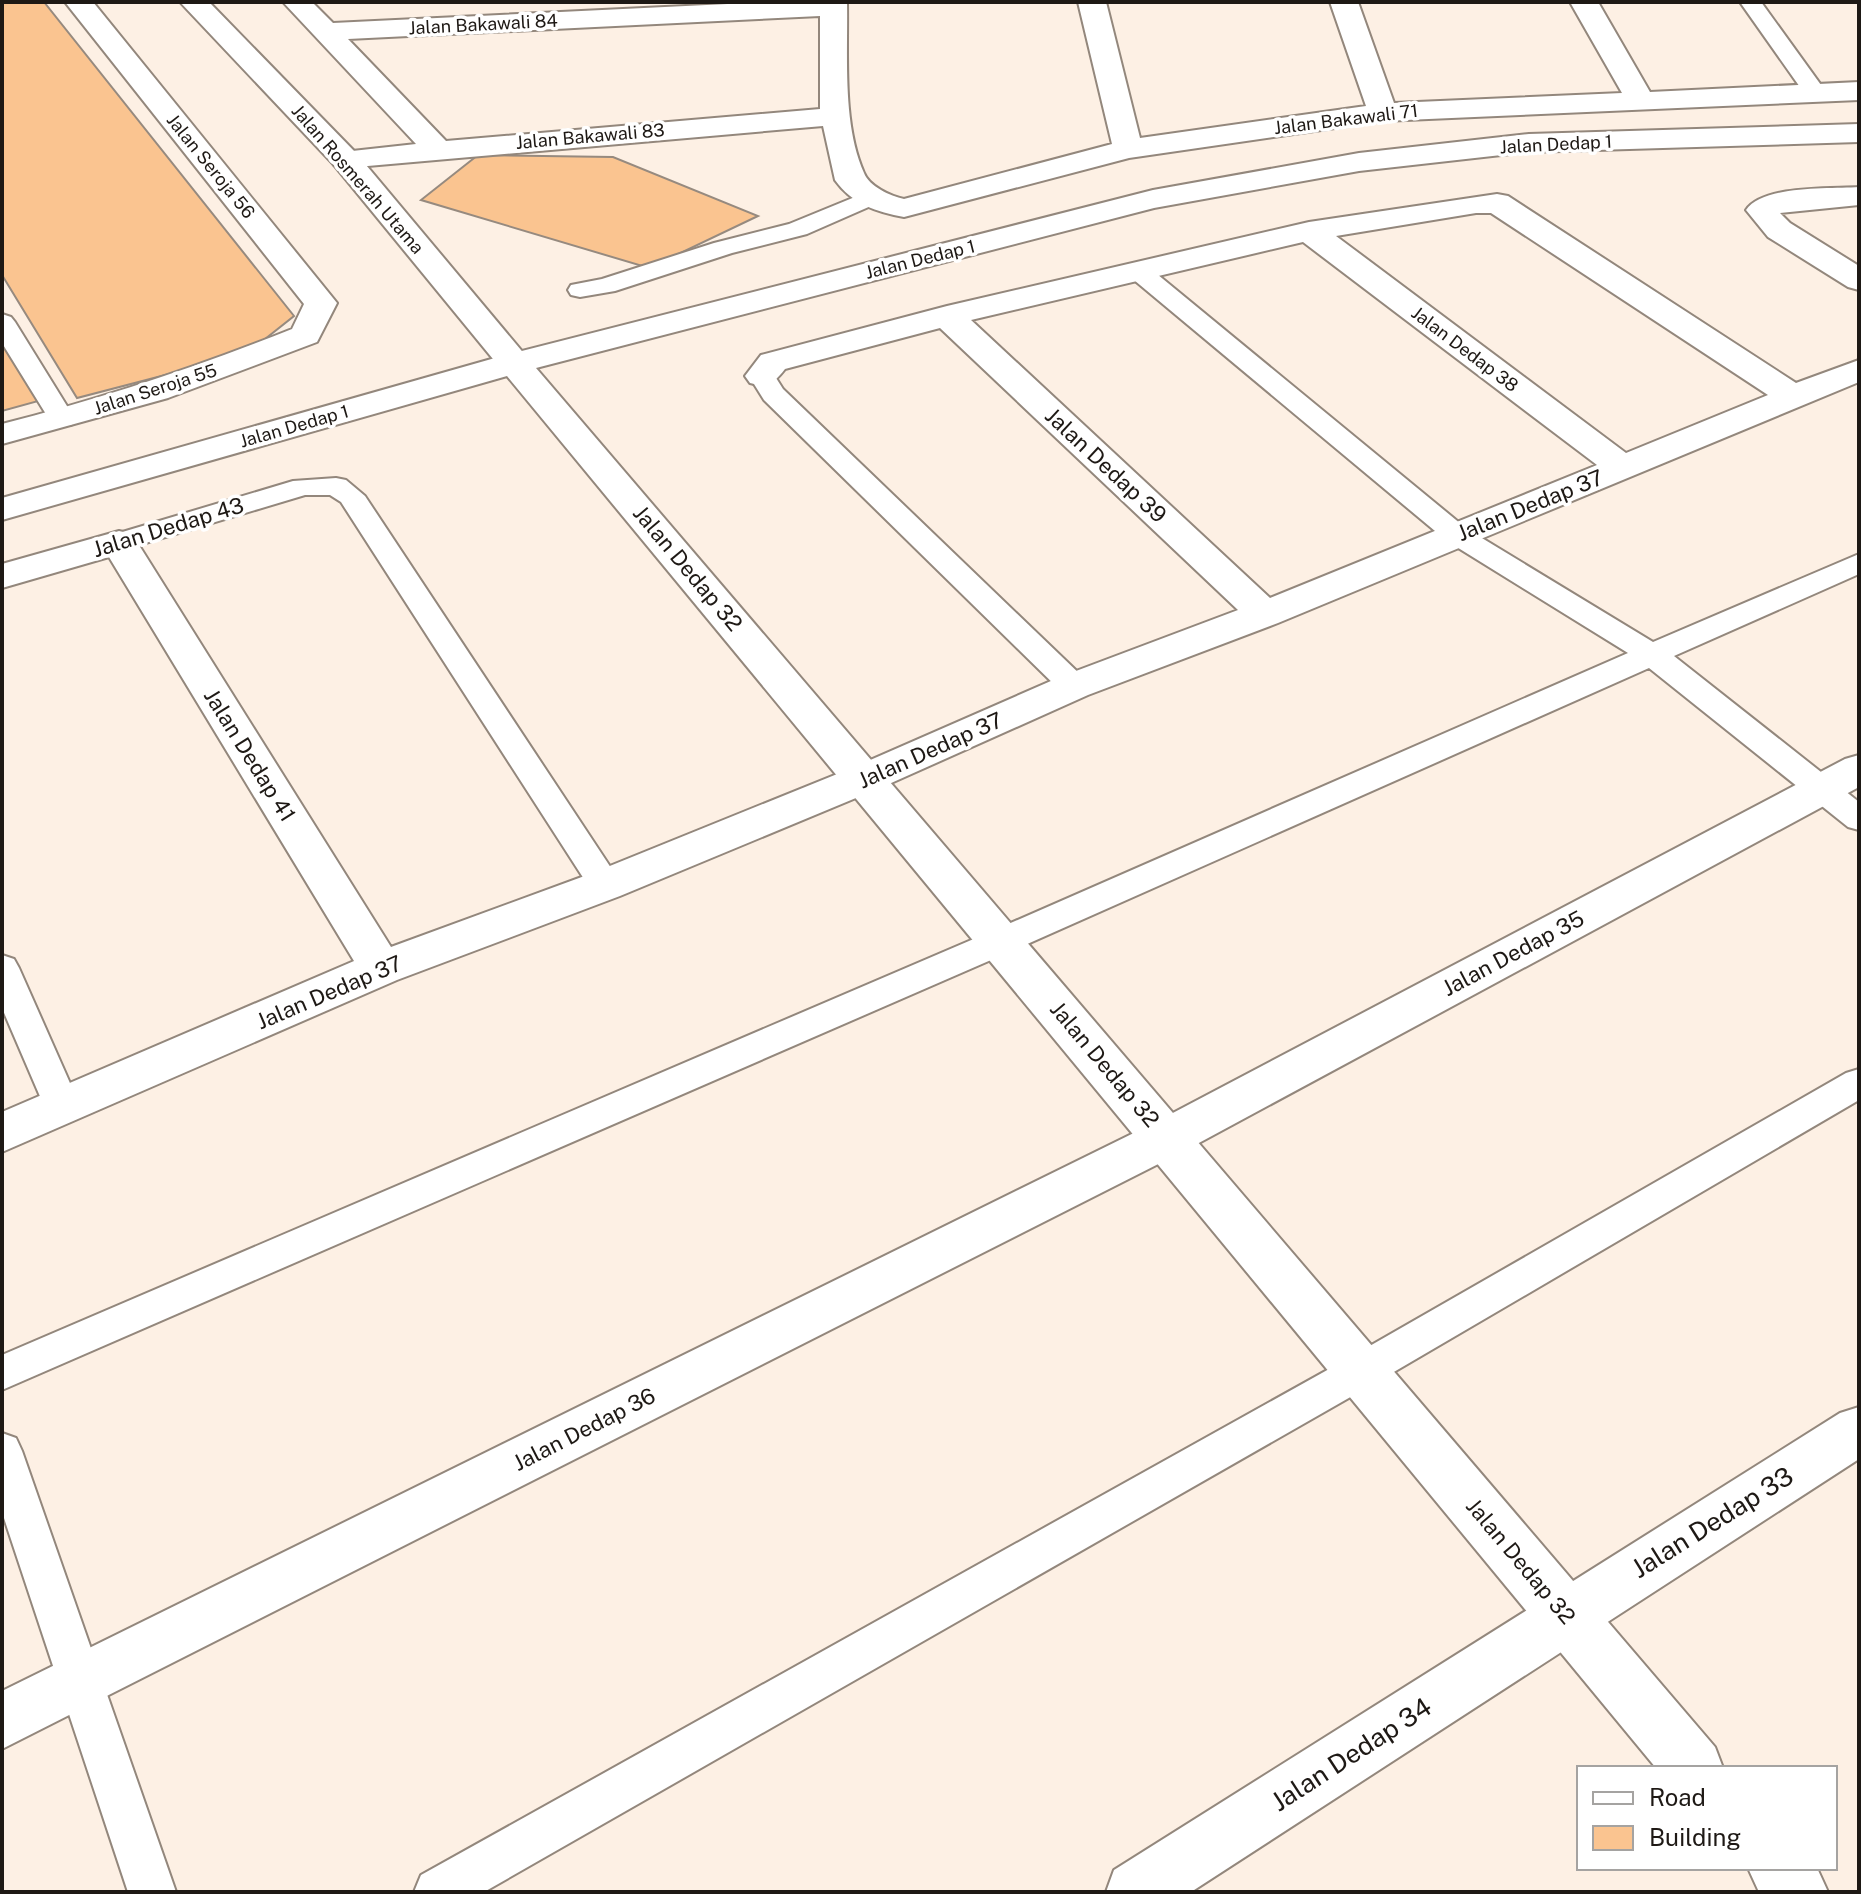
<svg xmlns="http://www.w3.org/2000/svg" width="1861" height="1894" font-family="'Public Sans',sans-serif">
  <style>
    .building { fill: #fac490; stroke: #968a7f; stroke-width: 2 }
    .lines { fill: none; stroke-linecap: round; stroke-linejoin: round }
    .lane-casing { stroke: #93877c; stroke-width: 4 }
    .street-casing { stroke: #93877c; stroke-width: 4 }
    .secondary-casing { stroke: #93877c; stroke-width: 4 }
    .primary-casing { stroke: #93877c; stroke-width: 4 }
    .lane { fill: #fff; fill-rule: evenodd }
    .street { fill: #fff; fill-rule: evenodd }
    .secondary { fill: #fff; fill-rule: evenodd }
    .primary { fill: #fff; fill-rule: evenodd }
    .labels { text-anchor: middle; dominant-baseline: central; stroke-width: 7; stroke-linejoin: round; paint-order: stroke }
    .far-street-label { font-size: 18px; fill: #1e1915; stroke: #fff }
    .street-label { font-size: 22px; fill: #1e1915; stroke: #fff }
    .near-street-label { font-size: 26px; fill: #1e1915; stroke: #fff }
  </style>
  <rect width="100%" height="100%" fill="#fdf0e4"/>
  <path class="building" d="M2,2h42l250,314 -48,38 -169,44 -75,-123z
    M478,155l135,2 145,59 -109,52 -228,-68z
    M2,337l40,63 -40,11z"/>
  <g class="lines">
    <g class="lane-casing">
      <path id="lane" d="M1740,2h21l65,90 -3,5h-16z
        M872,190l8,2 4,5 -4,5 -73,32 -75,19 -117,38 -35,6 -9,-2 -3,-5 3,-5 31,-6 112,-36 75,-19z
        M1137,263l9,2 321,264 186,113 206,-88v20l-185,82 185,146v28l-11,-3 -199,-159 -635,282 -1012,440v-35l988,-423 638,-279 -181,-112 -319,-266 -3,-5 3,-5z
        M2,314l9,3 4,5 60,97 -4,6h-18l-4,-6 -47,-76z
        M762,368l9,2 12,19 302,290 4,7 -4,7 -11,3 -11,-3 -299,-293 -15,-24 4,-6z
        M336,478l10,2 19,16 252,381 5,8 -5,8 -12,4 -12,-4 -252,-391 -11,-7h-25l-186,56 -10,-3 -4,-6 4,-6 184,-55z
        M2,955l12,4 5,9 62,140 -5,10 -13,4 -13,-4 -5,-10 -43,-100z
        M1859,1069v31l-484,283 -891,509h-70l7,-17 926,-516 499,-286z
        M2,1433l14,5 6,13 154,441h-48l-126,-380z"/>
    </g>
    <g class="street-casing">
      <path id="street" d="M65,2h28l244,301 -20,39 -149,56 -166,46v-20c99,-25 195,-57 290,-95l12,-25z
        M283,2h29l21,21 435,-21h79c1,53 -5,122 17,171 5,13 26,23 40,26l208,-55 -34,-142h28l34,136 226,-32 -36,-104h28l36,101 228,-10 -52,-91h28l52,90 209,-10v18l-476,21 -254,37 -225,59c-27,-5 -52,-13 -69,-37l-12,-54 -478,42 -11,-3 -4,-6 4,-6 82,-9zM820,16v93l-374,32 -98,-102z
        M1859,187v18l-79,8 10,10 69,43v24l-11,-3 -80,-50 -22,-27c17,-25 84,-21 113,-23z
        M1497,194l11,2 288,187 63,-23v22l-581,241 -190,72 -208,93 -260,108 -223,84 -395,172v-40l352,-151 -245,-404 -107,31v-24l117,-33 13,3 259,413 199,-73 262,-106 208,-91 178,-67 -298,-282 -155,41c-11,14 -17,19 -35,14l-5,-7 16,-21 186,-49 362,-84zM1476,213h15l277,182 -142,58 -290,-217zM1303,242l294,223 -327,133 -299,-278z
        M1859,755v32l-675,364 -1182,598v-58l1148,-566 695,-366z
        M1859,1407v52l-668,433h-85l8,-22 726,-457z"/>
    </g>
    <g class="secondary-casing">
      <path id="secondary" d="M1859,124v18l-330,10 -170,19 -205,37 -618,160 1179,1379 8,21h-67l-1149,-1392 -505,144v-22l500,-142 651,-166 206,-37 170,-19z
        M1748,1868h69l11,24h-69z"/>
    </g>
    <g class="primary-casing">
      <path id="primary" d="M180,2h29l147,151 170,203 5,7 -5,7 -12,3 -12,-3 -168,-205z"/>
    </g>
    <use href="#lane" class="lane"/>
    <use href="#street" class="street"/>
    <use href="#secondary" class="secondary"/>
    <use href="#primary" class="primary"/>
  </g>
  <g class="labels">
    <g class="far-street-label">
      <text transform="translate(483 24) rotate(-3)">Jalan Bakawali 84</text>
      <text transform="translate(1346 119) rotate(-7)">Jalan Bakawali 71</text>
      <text transform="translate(590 136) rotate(-5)">Jalan Bakawali 83</text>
      <text transform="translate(1556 144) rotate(-3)">Jalan Dedap 1</text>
      <text transform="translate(211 166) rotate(51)">Jalan Seroja 56</text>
      <text transform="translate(358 179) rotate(49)">Jalan Rosmerah Utama</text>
      <text transform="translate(920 259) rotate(-14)">Jalan Dedap 1</text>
      <text transform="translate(1465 349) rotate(37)">Jalan Dedap 38</text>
      <text transform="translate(155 389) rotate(-18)">Jalan Seroja 55</text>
      <text transform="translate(294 426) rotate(-16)">Jalan Dedap 1</text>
    </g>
    <g class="street-label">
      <text transform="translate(1106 465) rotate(43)">Jalan Dedap 39</text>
      <text transform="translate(1530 505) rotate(-22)">Jalan Dedap 37</text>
      <text transform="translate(168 527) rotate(-17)">Jalan Dedap 43</text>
      <text transform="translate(688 568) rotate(50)">Jalan Dedap 32</text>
      <text transform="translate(930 750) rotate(-24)">Jalan Dedap 37</text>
      <text transform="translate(250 755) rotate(58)">Jalan Dedap 41</text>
      <text transform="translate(1513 953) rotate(-28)">Jalan Dedap 35</text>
      <text transform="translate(329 992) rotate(-23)">Jalan Dedap 37</text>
      <text transform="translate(1105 1064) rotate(50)">Jalan Dedap 32</text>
      <text transform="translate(584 1429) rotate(-27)">Jalan Dedap 36</text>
      <text transform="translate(1521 1561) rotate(50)">Jalan Dedap 32</text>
    </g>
    <g class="near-street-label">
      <text transform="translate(1712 1522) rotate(-32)">Jalan Dedap 33</text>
      <text transform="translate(1351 1754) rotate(-33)">Jalan Dedap 34</text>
    </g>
  </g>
  <rect width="1861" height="1894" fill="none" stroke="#1e1915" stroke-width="8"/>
  <rect x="1577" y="1766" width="260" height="104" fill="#ffffff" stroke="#a5a3a1" stroke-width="2"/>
  <rect x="1593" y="1792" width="40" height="12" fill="#ffffff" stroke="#a5a3a1" stroke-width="2"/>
  <text x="1649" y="1806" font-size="24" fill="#1e1915">Road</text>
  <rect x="1593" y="1826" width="40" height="24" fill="#fac490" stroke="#a5a3a1" stroke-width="2"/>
  <text x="1649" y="1846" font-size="24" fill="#1e1915">Building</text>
</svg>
